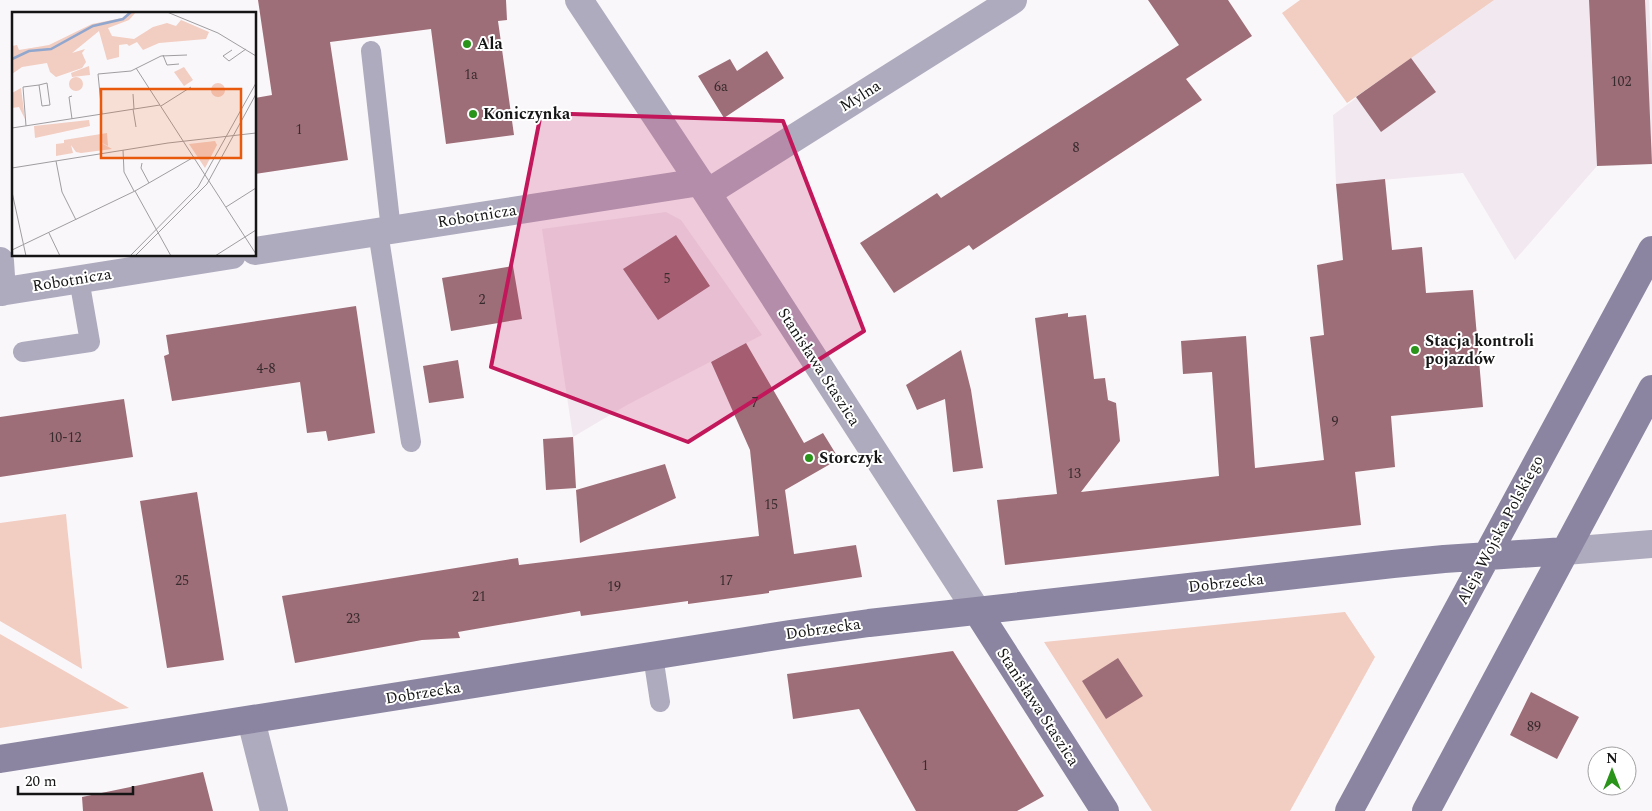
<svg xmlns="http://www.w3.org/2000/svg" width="1652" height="811" font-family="Spectral,serif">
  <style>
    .built { fill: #f2e9f0 }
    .green { fill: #f2cdc1 }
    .building { fill: #9e6e78 }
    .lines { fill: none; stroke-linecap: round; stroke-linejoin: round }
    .lane { stroke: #afabbe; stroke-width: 20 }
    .street { stroke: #afabbe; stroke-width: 28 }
    .secondary { stroke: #8c85a2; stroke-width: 28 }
    .marked { fill: #c2185b; fill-opacity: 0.2; stroke: #c2185b; stroke-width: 4; stroke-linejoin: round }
    .poi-dot { fill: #2a931a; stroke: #fff; stroke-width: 2 }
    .labels { text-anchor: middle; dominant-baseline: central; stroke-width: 4; stroke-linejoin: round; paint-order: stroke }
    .number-label { font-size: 14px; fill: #382b2e }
    .poi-label { font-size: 16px; font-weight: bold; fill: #161516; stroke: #fff; text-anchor: start }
    .street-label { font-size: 16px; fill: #161516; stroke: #fff }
    .inset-river { fill: none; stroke: #91a7ce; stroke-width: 2.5 }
    .inset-road { fill: none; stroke: #9f9d9f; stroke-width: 1 }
    .view { fill: #e8590c; fill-opacity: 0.15; stroke: #e8590c; stroke-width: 2.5 }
    .inset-edge { fill: none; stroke: #161516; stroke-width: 2.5 }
  </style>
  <rect width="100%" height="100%" fill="#faf7fa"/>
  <path class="built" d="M1490,0h159l3,67v97l-55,2 -82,94 -52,-87 -127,11 -3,-69z
    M666,212l15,8 81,115 -135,70 -54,32 -31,-208z"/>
  <path class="green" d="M1300,0h194l-147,103 -65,-90z
    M66,514l1,11 15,144 -82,-48v-98z
    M1345,612l30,45 -85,154h-138l-108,-169z
    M0,634l129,74 -129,20z"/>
  <path class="building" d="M258,0h248l1,20 -9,1 16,114 -68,9 -15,-115 -101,13 18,118 -93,14v-76l17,-3z
    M1148,0h80l24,36 -66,43 16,21 -229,150 -4,-5 -75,48 -34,-50 77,-50 4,5 238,-153z
    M1589,0h56l7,164 -55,2z
    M767,51l17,27 -60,40 -26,-42 32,-17 7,12z
    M1411,58l25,34 -55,40 -25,-35z
    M1385,179l7,71 30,-3 4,46 47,-3 10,117 -92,9 4,51 -40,5 6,53 -356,40 -8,-65 60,-6 -22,-176 33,-5v4l18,-2 8,64 11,-1 3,22 8,3 4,38 -39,51 138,-16 -7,-104 -29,2 -2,-33 65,-5 9,132 69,-8 -14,-123 14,-2 -7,-70 26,-5 -7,-76z
    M676,235l34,51 -52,34 -35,-51z
    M513,266l9,53 -71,12 -9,-53z
    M356,306l19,127 -47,8 -2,-10 -19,2 -7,-51 -128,19 -8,-45 5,-2 -3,-19z
    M746,343l58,100 19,-10 16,26 -54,31 9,64 62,-9 6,32 -93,14v2l-81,11v-3l-107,15 -1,-5 -122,21 2,6 -38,2 -127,23 -13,-67 236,-38 1,7 240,-29 -9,-86 -39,-88z
    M961,350l10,40 12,78 -30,4 -8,-73 -28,11 -11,-25z
    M458,360l6,38 -35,5 -6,-37z
    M124,399l9,58 -133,20v-60z
    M573,437l3,51 -30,2 -3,-51z
    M665,464l11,34 -96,45 -4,-53z
    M197,492l27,168 -57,8 -27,-167z
    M953,651l91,145 -27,15h-101l-57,-102 -66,10 -6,-45z
    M1118,658l25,38 -37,23 -24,-38z
    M1531,692l48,25 -22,42 -47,-24z
    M203,772l10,39h-130l-1,-14z"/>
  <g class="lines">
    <path class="lane" d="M371,51l20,179
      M378,232l33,210
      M23,352l67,-10 -11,-63
      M653,656l7,46"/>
    <path class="street" d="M579,0l128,193 270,418
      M707,193l306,-193
      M255,251l445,-69
      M0,261l2,31
      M0,292l232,-37
      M1565,551l87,-7
      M251,720l23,91"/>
    <path class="secondary" d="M977,611l128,200
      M0,759l790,-125 79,-11 524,-59 51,-5 121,-8
      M1349,811l303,-561
      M1426,811l226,-422"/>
  </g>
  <path class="marked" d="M541,113l242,8 81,210 -176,111 -197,-75z"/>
  <g class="poi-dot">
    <circle cx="467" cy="44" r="5"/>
    <circle cx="473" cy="114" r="5"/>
    <circle cx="1415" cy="350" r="5"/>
    <circle cx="809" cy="458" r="5"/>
  </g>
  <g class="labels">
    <g class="number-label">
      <text x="471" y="74">1a</text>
      <text x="1621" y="81">102</text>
      <text x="721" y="86">6a</text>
      <text x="299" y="129">1</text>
      <text x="1076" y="147">8</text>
      <text x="667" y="278">5</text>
      <text x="482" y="299">2</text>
      <text x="266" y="368">4-8</text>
      <text x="755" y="402">7</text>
      <text x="1335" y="421">9</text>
      <text x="65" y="437">10-12</text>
      <text x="1074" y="473">13</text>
      <text x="771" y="504">15</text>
      <text x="182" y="580">25</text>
      <text x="726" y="580">17</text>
      <text x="614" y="586">19</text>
      <text x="479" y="596">21</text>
      <text x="353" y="618">23</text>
      <text x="1534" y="726">89</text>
      <text x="925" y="765">1</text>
    </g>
    <g class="poi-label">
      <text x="477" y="44">Ala</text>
      <text x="483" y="114">Koniczynka</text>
      <text x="1425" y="341">Stacja kontroli<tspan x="1425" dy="18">pojazdów</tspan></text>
      <text x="819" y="458">Storczyk</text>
    </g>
    <g class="street-label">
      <text transform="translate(860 96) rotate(-32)">Mylna</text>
      <text transform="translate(477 216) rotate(-9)">Robotnicza</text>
      <text transform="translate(72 280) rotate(-9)">Robotnicza</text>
      <text transform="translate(819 367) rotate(57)">Stanisława Staszica</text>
      <text transform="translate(1500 530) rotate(-62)">Aleja Wojska Polskiego</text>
      <text transform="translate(1226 583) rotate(-6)">Dobrzecka</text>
      <text transform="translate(823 629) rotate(-8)">Dobrzecka</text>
      <text transform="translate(423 693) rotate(-9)">Dobrzecka</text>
      <text transform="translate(1038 707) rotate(57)">Stanisława Staszica</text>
    </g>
  </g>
  <g transform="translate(12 12)">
    <rect width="244" height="244" fill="#faf7fa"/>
    <path d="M117,0h7l-7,8 -21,8 4,8 22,3 19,-12 14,-4 9,3 5,-6 28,12 -3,7 -47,4 -16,7 -6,-8 -8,4 -2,-2 -8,1v12l-12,3 -8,-29 -27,22 13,-4 -3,4 4,9 -4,6 -26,9 -6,-5 -3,-9 -25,4 -10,7v-28l5,-1 2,5 30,-5 43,-21 30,-6zM77,54l1,9 -18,2 -1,-4zM172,55l9,13 -9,6 -10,-14zM57 72a7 7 0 1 1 14 0a7 7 0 1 1-14 0ZM199 78a7 7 0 1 1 14 0a7 7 0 1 1-14 0ZM9,76l4,31 -6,-12 -7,1v-15zM77,108l1,6 -55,12 -1,-12zM95,121l1,13 -10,-5 14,8 -31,4 -5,-1 -5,-7 2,8 -17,3v-12l8,-1v-3zM203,129l2,4 -12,23 -16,-24z" fill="#f2cdc1"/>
    <path class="inset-river" d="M0,47l17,-8 22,-2 42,-23 30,-7 8,-7"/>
    <path class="inset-road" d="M155,0l51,21 38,23M220,38l-9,6 6,5 17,-12M151,43l4,10 12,-1M124,56l120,186M121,82l1,15M60,84l-3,1 3,22M149,94l30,-19M121,97l3,18M90,102l-4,-40 33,-3 30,-15 26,-1M14,114l-3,-39 16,-2 3,21 8,-1 -3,-22 -8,2M0,116l148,-23M111,138l1,22 10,19M44,149l6,31 14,28M130,151l-1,5 8,15M0,156l156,-25 88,-10M123,179l36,65M0,180l14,64M214,195l30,-19M37,221l11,23M0,238l123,-59 59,-34M118,244l68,-69 58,-104M123,244l72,-72 49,-90M203,244l41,-26"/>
    <path class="view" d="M89,77h140v69h-140z"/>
    <rect width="244" height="244" class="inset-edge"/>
  </g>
  <g transform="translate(1612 771)"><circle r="24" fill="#ffffff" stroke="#a2a1a2"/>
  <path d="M0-4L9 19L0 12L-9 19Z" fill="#2a931a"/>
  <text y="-8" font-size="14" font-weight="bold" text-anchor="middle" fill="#161516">N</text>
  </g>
  <path d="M18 786v8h115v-8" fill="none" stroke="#161516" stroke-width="2.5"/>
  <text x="25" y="786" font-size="15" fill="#161516" stroke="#ffffff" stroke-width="4" paint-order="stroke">20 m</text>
</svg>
